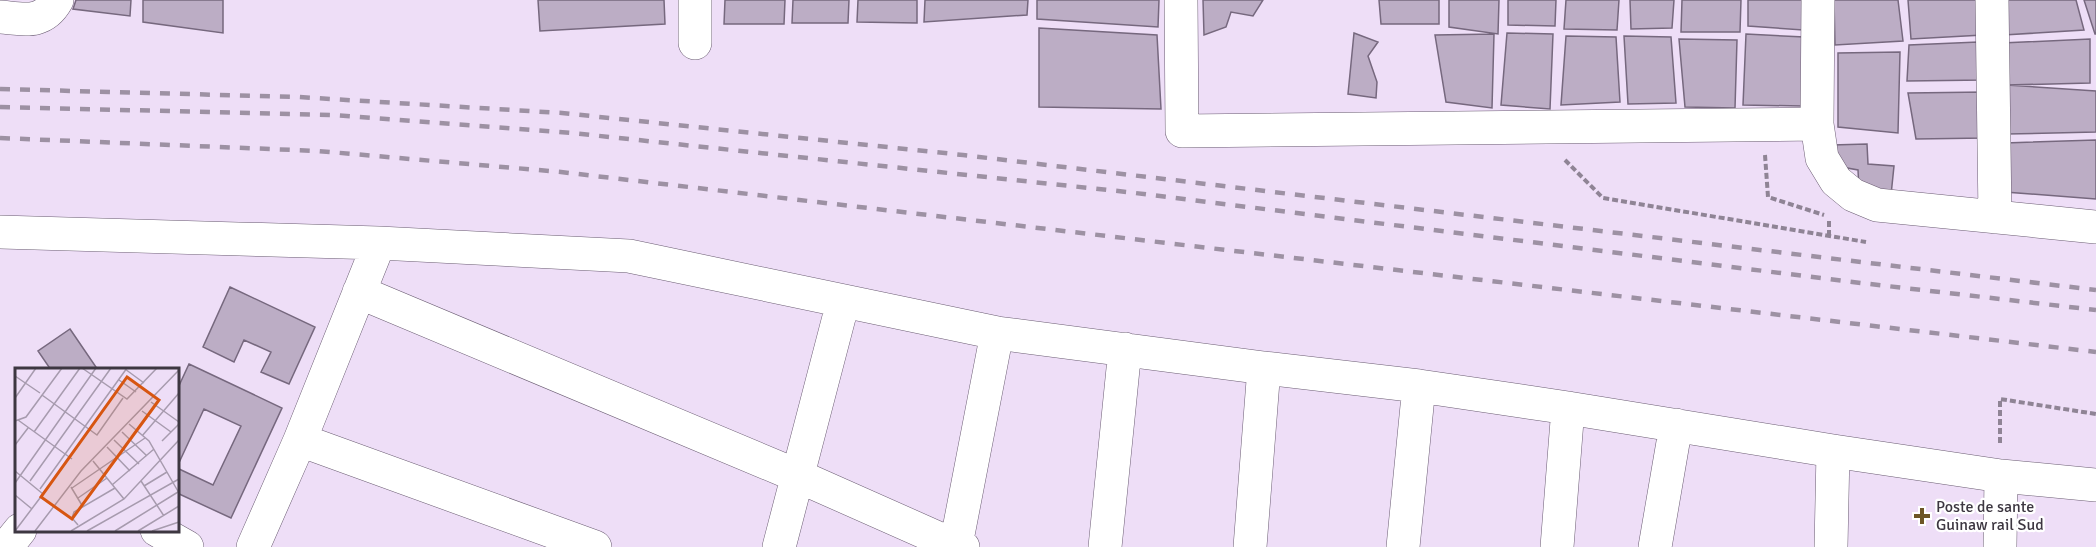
<svg xmlns="http://www.w3.org/2000/svg" width="2096" height="547" font-family="Signika,sans-serif">
  <style>
    .building { fill: #bcadc5; stroke: #76687e; stroke-width: 1.5 }
    .lines { fill: none; stroke-linecap: round; stroke-linejoin: round }
    .street-casing { stroke: #6b5d73; stroke-width: 34 }
    .path { stroke: #8f8495; stroke-width: 4; stroke-dasharray: 6 3; stroke-linecap: butt }
    .street { stroke: #fff; stroke-width: 33 }
    .rail { stroke: #9d91a3; stroke-width: 4.5; stroke-dasharray: 10 10; stroke-linecap: butt }
    .poi-dot { fill: #6d5626; stroke: #fff; stroke-width: 2 }
    .labels { text-anchor: middle; dominant-baseline: central; stroke-width: 4.5; stroke-linejoin: round; paint-order: stroke }
    .poi-label { font-size: 16px; fill: #3d3741; stroke: #fff; text-anchor: start }
    .inset-road { fill: none; stroke: #a79bae; stroke-width: 1.5 }
    .view { fill: #d75611; fill-opacity: 0.15; stroke: #d75611; stroke-width: 3 }
    .inset-edge { fill: none; stroke: #3d3741; stroke-width: 3 }
  </style>
  <rect width="100%" height="100%" fill="#eedef7"/>
  <path class="building" d="M76,0h55l-1,16 -57,-7z
    M143,0h80v33l-80,-11z
    M538,0h126l1,24 -125,7z
    M725,0h60l-1,24h-60z
    M793,0h56l-1,23h-56z
    M858,0h59v23l-60,-1z
    M925,0h103l-1,15 -103,7z
    M1037,0h122l-1,27 -121,-8z
    M1203,0h60l-10,16 -22,-4 -5,15 -22,8z
    M1379,0h60v24h-58z
    M1449,0h50l-1,34 -49,-7z
    M1508,0h48l-1,26 -47,-1z
    M1566,0h53l-2,30 -53,-1z
    M1630,0h44l-2,28 -41,1z
    M1682,0h59l-1,32h-59z
    M1748,0h56l-1,30 -55,-4z
    M1834,0h64l5,41 -68,4z
    M1908,0h73l2,35 -72,4z
    M2001,0h75l8,30 -80,5z
    M2084,0h12v34h-1z
    M1039,28l118,7 4,74 -122,-2z
    M1354,33l24,9 -10,14 9,26 -1,16 -28,-4z
    M1507,33l46,1 -3,75 -49,-4z
    M1494,34l-2,74 -46,-6 -11,-67z
    M1746,34l58,3 -2,69 -59,-1z
    M1566,36l50,1 4,65 -59,3z
    M1624,36l47,1 5,66 -48,1z
    M1679,39l58,1 -2,68 -50,-1z
    M2090,39v44l-84,2 -4,-42z
    M1978,42l6,38 -77,1 2,-36z
    M1900,52l-2,81 -60,-6v-74z
    M2006,85l90,6v41l-89,2z
    M1985,92v46l-69,1 -8,-46z
    M2096,140v59l-91,-7v-49z
    M1867,144l1,20 26,2 -3,29 -32,-6 -1,-19 -22,-4 -4,-21z
    M230,287l85,40 -26,57 -28,-12 10,-20 -27,-12 -10,22 -31,-15z
    M70,329l28,41h-47l-13,-19z
    M189,364l93,44 -51,110 -54,-25v-25l36,17 28,-59 -37,-17 -27,58v-77z"/>
  <g class="lines">
    <g class="street-casing">
      <path id="street" d="M695,0v43
        M1181,0l1,131 635,-7
        M1818,0l-1,124 5,34 14,23 17,14 24,10 219,22
        M1992,0l3,217
        M0,17c24,2 43,8 57,-17
        M0,232l379,11 250,13 368,77 267,35 155,18 149,22 265,43 168,25 95,9
        M359,292l439,184 142,63 23,8
        M300,440l295,107
        M157,530l30,17
        M956,545l41,-212
        M11,547l1,-7 8,-10
        M253,547l47,-107 79,-197
        M779,547l64,-245
        M1105,547l20,-198
        M1250,547l14,-179
        M1403,547l16,-161
        M1557,547l11,-139
        M1655,547l21,-122
        M1831,547l2,-96
        M2000,547l1,-71"/>
    </g>
    <path class="path" d="M1765,155l3,42 56,18
      M1565,160l38,38 263,44
      M1829,236v-18
      M2000,443v-44l96,15"/>
    <use href="#street" class="street"/>
    <path class="rail" d="M0,89l298,8 264,16 401,42 1133,135
      M0,107l332,8 240,18 555,59 734,91 235,27
      M0,138l318,13 243,21 1535,180"/>
  </g>
  <path class="poi-dot" d="M1919 507h6v6h6v6h-6v6h-6v-6h-6v-6h6z"/>
  <g class="labels">
    <g class="poi-label">
      <text x="1936" y="507">Poste de sante<tspan x="1936" dy="18">Guinaw rail Sud</tspan></text>
    </g>
  </g>
  <g transform="translate(15 368)">
    <rect width="164" height="164" fill="#eedef7"/>
    <path class="inset-road" d="M67,0l45,31 30,-31M110,1l19,14M0,8l25,17M104,12l17,12M27,27l55,40 26,-37M0,30l21,-30M136,34l28,20M127,43l29,21M3,52l54,39M0,53l11,-4 36,-49M114,56l20,17 30,52M19,64l46,-64M107,64l25,24M127,68l37,-43M99,72l25,24M147,73l17,-17M0,77l13,-17M92,79l23,24M78,93l31,38M0,103l28,23 -28,37M15,113l81,-113M126,113l23,35M0,115l81,-115M97,117l42,-36M129,118l23,-14M56,119l12,20M57,120l73,-50M25,121l87,-121M0,127l17,14M63,130l29,-20M63,157l-6,-7 2,-6 41,-24M20,163l46,-60 98,-101M56,163l53,-32 55,-59M72,163l92,-52M100,163l63,-39M123,163l41,-25M137,163l27,-9"/>
    <path class="view" d="M112,9l32,23 -87,119 -31,-22z"/>
    <rect width="164" height="164" class="inset-edge"/>
  </g>
</svg>
